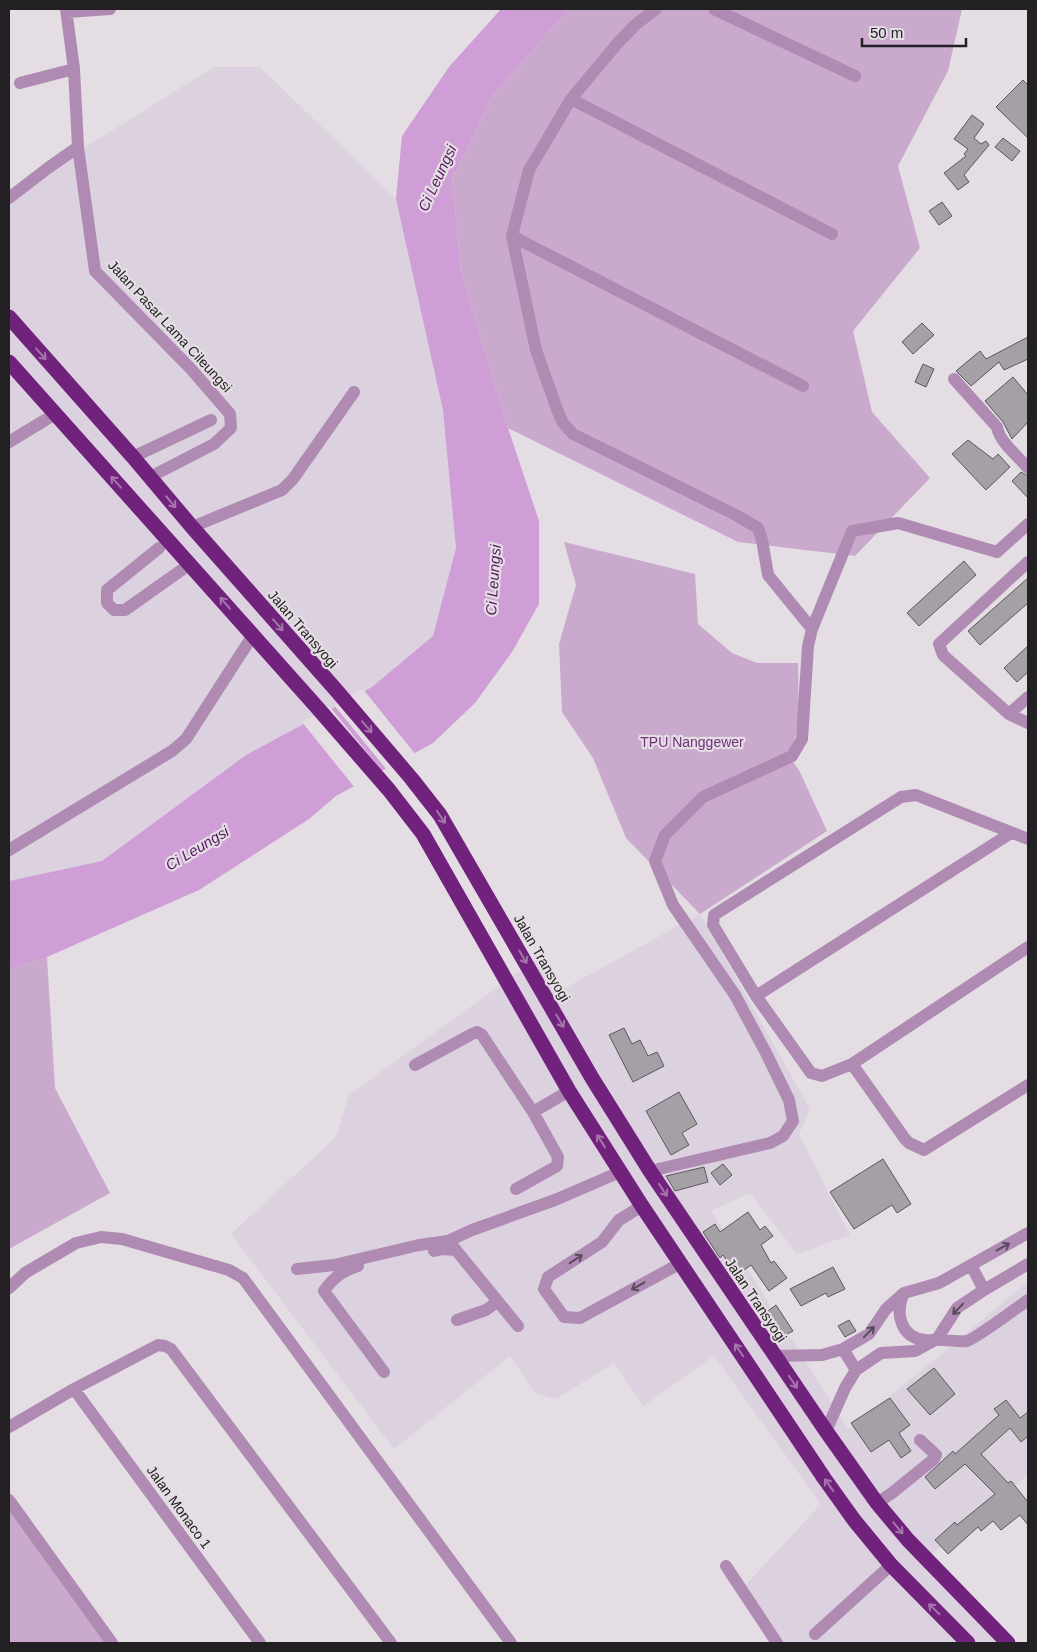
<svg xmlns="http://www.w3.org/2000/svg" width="1037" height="1652" font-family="Arial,sans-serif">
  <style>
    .built { fill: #dcd1de }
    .green { fill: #c9aacd }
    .water { fill: #cf9ed6 }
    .pier { fill: #e4dde4 }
    .building { fill: #a59fa6; stroke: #5d575d }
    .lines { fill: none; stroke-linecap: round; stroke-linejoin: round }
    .minor { stroke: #af8bb3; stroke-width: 12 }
    .highway { stroke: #71227c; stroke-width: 15 }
    .oneway { stroke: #a576ab }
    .oneway2 { stroke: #5a4b5c }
    .labels { text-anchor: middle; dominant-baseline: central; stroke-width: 4.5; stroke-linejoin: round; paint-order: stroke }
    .street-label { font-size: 14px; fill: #222022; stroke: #e4dde4 }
    .park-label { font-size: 14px; fill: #6f3378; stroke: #e4dde4 }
    .water-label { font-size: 15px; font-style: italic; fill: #551a5e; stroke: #e4dde4 }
  </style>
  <rect width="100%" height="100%" fill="#e4dde4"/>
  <path class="built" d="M214,67h46l139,135 44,208 13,138 -23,88 -61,51 -126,68 -144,106 -93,20v-686z
    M700,914l110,195 -11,25 51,101 -53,19 -47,-61 -39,18 137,218 99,-79 81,-69v194l-98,80 63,71 24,17h-238l-36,-55 78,-84 -107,-148 -71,50 -29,-43 -58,36 -21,-6 -25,-37 -116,93 -163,-215 105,-97 13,-42 189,-137 20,34z"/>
  <path class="green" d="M569,9h393l-14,62 -50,95 22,82 -67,83 19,81 58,66 -75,78 -117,-14 -230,-114 -47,-156 -9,-93 40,-83z
    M564,542l131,32 3,50 34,29 25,10h41l1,59 -9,36 9,12 28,61 -127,83 -74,-76 -33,-80 -31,-46 -3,-68 17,-59z
    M47,957l8,131 55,105 -101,56v-280z
    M9,1505l101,138h-101z"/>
  <path class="water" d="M501,9h68l-77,87 -40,83 9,93 47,156 31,93v83l-27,48 -37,51 -42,40 -97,53 -27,23 -110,71 -152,67 -38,12v-88l93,-20 144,-106 126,-68 61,-51 23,-88 -13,-138 -47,-211 6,-63 47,-69z"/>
  <path class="pier" d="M363,689l53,66 -29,15 -53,-65z
    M330,707l53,65 -28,16 -53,-66z"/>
  <path class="building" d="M1023,80l5,5v53l-32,-31z
    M972,115l12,9 -10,14 7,6 5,-3 3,4 -25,30 5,7 -11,8 -14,-17 22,-17 -2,-2 4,-5 -14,-10z
    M1003,138l17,13 -8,10 -17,-14z
    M942,202l10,14 -13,9 -10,-14z
    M922,323l12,12 -21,19 -11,-12z
    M1028,337v22l-24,11 -5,-8 -28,24 -15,-15 24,-20 6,8z
    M923,364l11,5 -8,18 -11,-5z
    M1013,377l15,18v27l-16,17 -9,-17 -18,-21z
    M968,440l25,19 5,-5 12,13 -24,23 -34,-36z
    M1021,472l7,4v22l-16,-17z
    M964,561l12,14 -57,51 -12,-13z
    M1028,578v25l-48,42 -12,-14z
    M1028,646v26l-11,10 -13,-14z
    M624,1028l8,16 8,-4 8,16 9,-4 7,14 -31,16 -24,-47z
    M679,1092l18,32 -15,9 7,12 -18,10 -25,-44z
    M883,1159l28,45 -14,9 -5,-8 -38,24 -24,-37z
    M723,1164l9,11 -12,10 -9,-12z
    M704,1167l4,15 -33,9 -9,-15z
    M748,1212l12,18 5,-4 8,10 -12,9 10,18 3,-2 13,17 -18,13 -18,-26 -14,10 -14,-20 -3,3 -17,-26 12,-8 5,8z
    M833,1267l12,22 -17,8 -2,-4 -25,13 -11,-17z
    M776,1305l17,26 -12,6 -17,-23z
    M849,1320l7,11 -11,6 -7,-11z
    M934,1368l21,26 -25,21 -23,-26z
    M890,1398l20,27 -11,8 12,18 -10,7 -12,-18 -18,12 -20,-29z
    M1006,1400l14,18 8,-6v24l-7,6 -11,-14 -29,26 27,29 3,-2 17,21v23l-8,-10 -19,15 -8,-9 -12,10 -3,-4 -30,27 -13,-14 20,-18 2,3 38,-31 -30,-30 -30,25 -10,-12 28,-26 2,3 44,-39 -5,-6z"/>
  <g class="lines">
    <path class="minor" d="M66,9l8,60 4,78 17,124 96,98 39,45 1,14 -17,16 -64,33
      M656,9l-21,16 -19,20 -45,54 -42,71 -17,66 24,114 22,62 5,11 10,11 163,81 22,13 4,12 6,35 44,54
      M714,9l141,67
      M67,12l43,-3
      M20,83l54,-14
      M571,99l261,135
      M9,198l39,-30 30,-21
      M512,236l291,150
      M954,379l43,48c3,16 21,29 31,41
      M9,442l46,-28
      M133,457l78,-37
      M192,527l90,-37 11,-11 61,-87
      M159,548l-52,42v13l7,7h11l65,-46
      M1028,562l-89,82 4,11 66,59 19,9
      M1009,714l19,-17
      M1028,839l-112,-44 -15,2 -187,118 -1,10 43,71 55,77 11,3 30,-12 176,-117
      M9,850l163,-99 14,-12 67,-104
      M756,996l255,-163
      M852,1064l53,75 4,4 15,7 104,-65
      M415,1065l57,-31 5,-2 5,3 51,77 25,45 -1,9 -41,23
      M533,1112l36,-21
      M650,1171l120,-28 13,-7 10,-15 -4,-21 -23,-47 -31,-58 -62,-90 -18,-44 10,-26 38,-38 89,-41 10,-17 6,-93 4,-17 40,-98 46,-8 99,29 31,-28
      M642,1206l-23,14 -17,22 -54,35 -4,12 20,28 16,1 101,-55
      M451,1244l67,82
      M434,1251l9,-2 13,1
      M971,1265l13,25
      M358,1266c-16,5 -25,12 -34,25l60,81
      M297,1269l37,-4 85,-20 29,-4 24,-11 83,-30 65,-28
      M9,1288l16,-15 51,-30 25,-6 21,2 107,31 14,8 268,365
      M903,1295c-8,19 -2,42 21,45 6,1 13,-1 19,0 7,0 16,2 24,1 7,-1 51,-34 61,-41
      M457,1320l29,-10 11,-8
      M843,1349l13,21
      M775,1356l47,-1 21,-6 26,-15 17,-25 18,-16 35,-10 89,-50
      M74,1389l186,254
      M9,1427l65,-38 84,-44 7,1 6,3 220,294
      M826,1431l19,-43 11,-18 25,-17 34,-2 22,-12 20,-31 27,-18 44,-26
      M9,1500l103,143
      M877,1503l15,-10 42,-34 2,-4 -16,-15
      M726,1566l51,77
      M815,1634l76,-69"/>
    <path class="highway" d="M9,317l124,140 59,70 144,163 75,88 29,37 152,263 58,93 176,260 51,72 31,37 100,103
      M9,362l306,343 74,85 34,44 146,257 73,115 182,272 30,42 37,45 77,78"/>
  </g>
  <defs><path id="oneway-shaft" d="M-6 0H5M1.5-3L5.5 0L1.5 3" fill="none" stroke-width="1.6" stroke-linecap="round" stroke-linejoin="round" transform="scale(1.25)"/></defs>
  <g class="oneway">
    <use href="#oneway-shaft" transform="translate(41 354) rotate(48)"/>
    <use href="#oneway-shaft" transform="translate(116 482) rotate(-132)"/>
    <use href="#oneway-shaft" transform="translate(171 502) rotate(50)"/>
    <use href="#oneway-shaft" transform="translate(225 603) rotate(-131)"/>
    <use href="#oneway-shaft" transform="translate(278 625) rotate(49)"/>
    <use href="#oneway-shaft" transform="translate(367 727) rotate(49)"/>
    <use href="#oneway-shaft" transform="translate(441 817) rotate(56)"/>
    <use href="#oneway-shaft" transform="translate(523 957) rotate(60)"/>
    <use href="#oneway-shaft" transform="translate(560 1021) rotate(60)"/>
    <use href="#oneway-shaft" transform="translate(601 1141) rotate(-122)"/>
    <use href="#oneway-shaft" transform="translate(663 1190) rotate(56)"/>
    <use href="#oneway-shaft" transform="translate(739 1350) rotate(-124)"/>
    <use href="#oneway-shaft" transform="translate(793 1382) rotate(56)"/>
    <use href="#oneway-shaft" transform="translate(829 1485) rotate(-125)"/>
    <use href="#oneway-shaft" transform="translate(898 1528) rotate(50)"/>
    <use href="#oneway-shaft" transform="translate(934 1609) rotate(-135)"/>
  </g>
  <g class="oneway2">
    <use href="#oneway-shaft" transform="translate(1003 1247) rotate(-29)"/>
    <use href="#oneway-shaft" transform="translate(576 1259) rotate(-33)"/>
    <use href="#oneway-shaft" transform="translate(638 1286) rotate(151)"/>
    <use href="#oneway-shaft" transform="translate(958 1309) rotate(134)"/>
    <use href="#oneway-shaft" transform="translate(869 1332) rotate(-46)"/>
  </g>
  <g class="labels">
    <g class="street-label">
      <text transform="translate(170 326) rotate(47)">Jalan Pasar Lama Cileungsi</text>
      <text transform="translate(303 629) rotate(49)">Jalan Transyogi</text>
      <text transform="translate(542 958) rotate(60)">Jalan Transyogi</text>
      <text transform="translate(756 1300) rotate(56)">Jalan Transyogi</text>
      <text transform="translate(179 1507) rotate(54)">Jalan Monaco 1</text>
    </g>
    <g class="park-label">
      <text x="692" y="742">TPU Nanggewer</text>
    </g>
    <g class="water-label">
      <text transform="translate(437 178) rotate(-65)">Ci Leungsi</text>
      <text transform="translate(493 580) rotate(-86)">Ci Leungsi</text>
      <text transform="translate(197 848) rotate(-31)">Ci Leungsi</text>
    </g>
  </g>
  <rect width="1037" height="1652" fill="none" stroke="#222022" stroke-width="20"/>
  <path d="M862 38v8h104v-8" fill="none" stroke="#222022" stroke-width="2.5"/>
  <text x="870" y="38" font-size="15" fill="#222022" stroke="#e4dde4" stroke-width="4" paint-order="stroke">50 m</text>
</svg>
